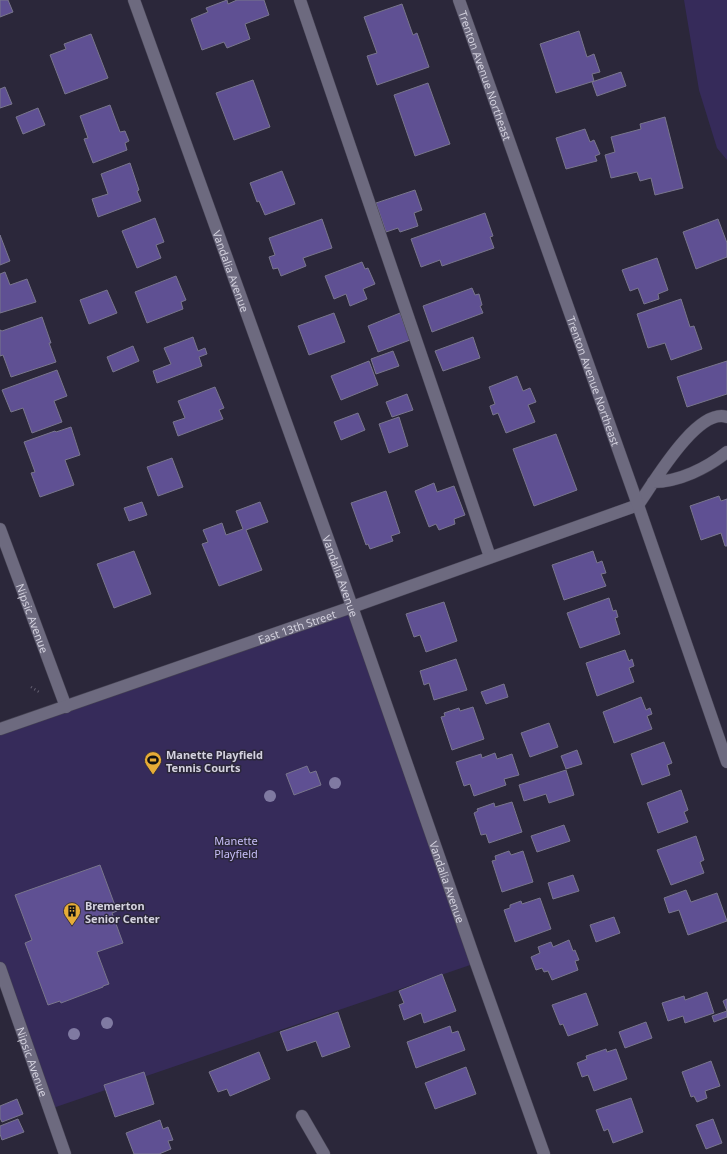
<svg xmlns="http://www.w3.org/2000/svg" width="727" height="1154" font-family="'Noto Sans',sans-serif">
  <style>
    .green { fill: #362b5a }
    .building { fill: #5f5093; stroke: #79768c }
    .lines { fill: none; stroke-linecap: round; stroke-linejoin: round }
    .lane-casing { stroke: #454252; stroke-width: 13 }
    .street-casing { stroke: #454252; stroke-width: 13 }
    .secondary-casing { stroke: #454252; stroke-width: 13 }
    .path { stroke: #666273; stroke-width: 2.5; stroke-dasharray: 1 3; stroke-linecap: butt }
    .lane { stroke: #6d6a7f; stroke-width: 12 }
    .street { stroke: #6d6a7f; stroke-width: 12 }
    .secondary { stroke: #6d6a7f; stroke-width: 12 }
    .tree { fill: #807aa2 }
    .labels { text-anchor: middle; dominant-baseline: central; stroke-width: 3; stroke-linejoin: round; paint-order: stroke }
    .street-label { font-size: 11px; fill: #d4d2df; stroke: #2b273a }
    .poi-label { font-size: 11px; font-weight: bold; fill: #d4d2df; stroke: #2b273a; text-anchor: start }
    .park-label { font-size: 11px; fill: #c6bdf7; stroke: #2b273a }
  </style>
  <rect width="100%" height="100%" fill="#2b273a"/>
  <path class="green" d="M684,0h43v160l-10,-12 -18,-58z
    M352,607l124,356 -426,146 -50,-141v-239z"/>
  <path class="building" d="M0,0h8l5,12 -13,5z
    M227,0l1,4 9,-4h27l5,15 -24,9 5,15 -23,9 -3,-6 -22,8 -11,-31 17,-7 -2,-4z
    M402,4l11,31 4,-2 12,34 -52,18 -10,-29 10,-3 -13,-36z
    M579,31l8,26 7,-3 6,18 -8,2 2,7 -38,12 -16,-49z
    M91,34l17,44 -43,16 -15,-39 16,-6 -2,-5z
    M621,72l5,14 -29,10 -5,-14z
    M253,80l17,47 -36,13 -18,-47z
    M428,83l22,61 -35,12 -21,-61z
    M5,87l7,17 -12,4v-19z
    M110,105l10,27 5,-1 4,10 -4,2 2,7 -34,13 -9,-24 4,-1 -8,-22z
    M38,108l7,17 -22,9 -7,-17z
    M665,117l18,71 -28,7 -4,-17 -11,3 -3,-9 -26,6 -6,-23 10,-3 -4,-15 30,-8 -1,-5z
    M585,129l5,13 4,-2 6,14 -5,2 2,5 -31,8 -10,-31z
    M130,163l9,27 -2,1 4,10 -43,16 -6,-18 16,-5 -7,-20z
    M282,171l13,33 -30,11 -6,-14 -2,1 -7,-19z
    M415,190l7,20 -8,3 4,13 -18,6 -2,-4 -12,4 -10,-29z
    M485,213l8,23 -3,1 4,11 -52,18 -2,-6 -19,7 -10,-28z
    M155,218l9,24 -8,3 5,13 -24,10 -15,-37z
    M322,219l10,29 -29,10 3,8 -25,10 -3,-8 -5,1 -4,-12 6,-2 -6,-17z
    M718,219l9,24v14l-31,12 -13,-37z
    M0,235l10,26 -10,4z
    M657,258l11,32 -10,4 1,5 -15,5 -6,-16 -8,3 -8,-21z
    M362,262l3,7 3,-1 7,16 -12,5 4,10 -17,7 -4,-12 -12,5 -9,-23z
    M5,272l5,13 17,-6 9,23 -36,11v-39z
    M176,276l10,24 -5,2 2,7 -36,14 -12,-31z
    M472,288l3,7 4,-1 3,11 -2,1 3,7 -51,19 -9,-26z
    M107,290l10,23 -28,11 -9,-24z
    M681,299l9,28 4,-1 8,23 -31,11 -6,-17 -17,5 -11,-34z
    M334,313l11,29 -36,13 -11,-29z
    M400,313l10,27 -32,12 -10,-26z
    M42,317l9,26h-2l7,19 -45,15 -8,-22 -3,1v-26l2,1z
    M193,337l5,14 7,-3 2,6 -8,3 3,9 -45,17 -4,-12 18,-7 -7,-16z
    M473,337l7,21 -37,13 -8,-20z
    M133,346l6,15 -26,11 -6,-15z
    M393,351l6,15 -23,8 -5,-15z
    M369,361l9,24 -37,15 -10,-24z
    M727,361v33l-40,13 -10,-30z
    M57,370l10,26 -13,5 8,21 -30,11 -9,-25 -12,4 -9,-22z
    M517,376l6,15 7,-3 6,14 -8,3 7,17 -29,11 -8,-20 -5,2 -3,-9 5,-2 -6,-17z
    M215,387l9,21 -5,2 4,9 -45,17 -5,-14 12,-4 -7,-17z
    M407,394l6,16 -21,7 -6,-15z
    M358,413l7,17 -24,10 -7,-18z
    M399,417l9,29 -19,7 -10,-29z
    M71,427l9,28 -15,5 9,25 -34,12 -9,-24 4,-1 -11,-30 31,-11 1,1z
    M556,434l21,56 -43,16 -21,-57z
    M172,458l11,29 -25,9 -11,-29z
    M434,483l3,9 17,-6 11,29 -11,4 1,5 -16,6 -3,-6 -7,3 -14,-36z
    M386,491l14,42 -9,3 2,5 -23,8 -2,-5 -2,1 -15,-42z
    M719,496l2,5 6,-2v47h-2l-4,-13 -20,7 -11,-34z
    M142,502l5,13 -18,6 -5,-13z
    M260,502l8,20 -22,8 16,40 -43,16 -17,-42 6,-2 -5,-12 19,-7 4,12 17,-6 -7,-18z
    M134,551l17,43 -37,14 -17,-44z
    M593,551l4,12 5,-2 4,12 -5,1 5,12 -42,14 -12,-35z
    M609,598l4,13 3,-1 2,7 -3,1 5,16 -40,14 -13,-35z
    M444,602l13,39 -31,11 -6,-17 -6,2 -8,-23z
    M625,650l4,11 3,-2 2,7 -5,2 5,14 -37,14 -11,-33z
    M456,659l11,31 -33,10 -5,-17 -5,2 -4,-14z
    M504,684l4,13 -22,7 -5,-12z
    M641,697l5,13 4,-2 2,6 -5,2 5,13 -38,14 -11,-31z
    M473,707l11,32 -32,11 -11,-33 4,-1 -1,-3 15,-5 1,3z
    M549,723l9,24 -28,10 -9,-24z
    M664,742l8,21 -5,2 3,10 -28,10 -11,-31z
    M577,750l5,14 -16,5 -5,-13z
    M495,753l2,6 15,-5 7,21 -15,4 2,6 -32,11 -4,-12 -6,2 -8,-24 25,-8 1,4z
    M307,766l3,7 6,-2 5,14 -27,10 -8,-21z
    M566,770l8,25 -25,8 -3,-9 -22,7 -5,-16z
    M681,790l7,20 -4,2 4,10 -30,11 -11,-30z
    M512,802l10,30 -33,11 -3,-9 -5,1 -7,-22 4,-2 -1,-2 17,-6 1,4z
    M564,825l6,16 -33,11 -6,-16z
    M696,836l8,24 -4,2 4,11 -33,12 -14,-35z
    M509,851l2,4 12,-4 10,31 -31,10 -10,-31 4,-1 -1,-4z
    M100,865l17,46 -5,2 11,30 -26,9 12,32 -6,2v1l-42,16 -1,-2 -12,4 -23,-62 7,-3 -17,-45z
    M573,875l6,16 -26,8 -5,-16z
    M686,890l5,12 26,-9 10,28 -39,14 -9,-25 -10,3 -5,-15z
    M540,898l11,31 -36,13 -11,-32 6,-2v-3l11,-4 1,3z
    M614,917l6,16 -24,9 -6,-17z
    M569,940l4,11 2,-1 4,10 -4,1 3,9 -26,10 -4,-9 -4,1 -2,-4 -6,2 -5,-13 9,-4 -2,-6 13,-5 2,5z
    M442,974l14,37 -32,12 -3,-10 -17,7 -5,-15 5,-2 -5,-12z
    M707,992l7,21 -29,10 -2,-7 -15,5 -6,-18 22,-7 1,4z
    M586,993l12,32 -30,11 -5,-12 -3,1 -8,-20z
    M727,999v18l-13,5 -2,-6 15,-5 -4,-10z
    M338,1012l12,35 -28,10 -6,-16 -29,10 -7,-19z
    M646,1022l6,16 -27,10 -6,-16z
    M450,1026l2,7 6,-2 7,19 -49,18 -9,-26z
    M606,1049l1,3 9,-3 11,30 -33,12 -6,-16 -6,2 -5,-14 10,-4 -1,-3z
    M259,1052l11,27 -40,17 -3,-7 -9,3 -9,-20z
    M711,1061l9,25 -15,5 2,7 -10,4 -3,-6 -3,1 -9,-25z
    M466,1067l10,27 -41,15 -10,-26z
    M144,1072l10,32 -39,13 -11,-32z
    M631,1098l12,34 -30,11 -5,-14 -4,2 -8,-21z
    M17,1099l6,15 -21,8 -2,-4v-12z
    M18,1119l6,13 -22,8 -2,-6v-8z
    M713,1119l9,24 -16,6 -10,-24z
    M160,1120l3,9 5,-2 5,13 -5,1 3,8 -12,5h-25l-8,-21z"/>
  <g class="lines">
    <g class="lane-casing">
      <path id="lane" d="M300,0l190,557
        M653,482c26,0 54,-14 74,-30
        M638,505c15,-21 59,-98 89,-88
        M302,1116l22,38"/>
    </g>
    <g class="street-casing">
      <g id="street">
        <path id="s1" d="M134,0l208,578 134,385 68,191"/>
        <path id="s2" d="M0,529l66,178"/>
        <path id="s3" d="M0,729l352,-122 286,-102"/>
        <path id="s4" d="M0,968l65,186"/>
      </g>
    </g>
    <g class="secondary-casing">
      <g id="secondary">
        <path id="s5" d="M459,0l179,505 89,257"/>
      </g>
    </g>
    <path class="path" d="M31,687l8,5"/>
    <use href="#lane" class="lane"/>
    <use href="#street" class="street"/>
    <use href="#secondary" class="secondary"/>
  </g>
  <g class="tree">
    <circle cx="335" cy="783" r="6"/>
    <circle cx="270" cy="796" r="6"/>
    <circle cx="107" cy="1023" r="6"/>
    <circle cx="74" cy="1034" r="6"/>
  </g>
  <defs>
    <g id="stadium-pin" transform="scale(0.9)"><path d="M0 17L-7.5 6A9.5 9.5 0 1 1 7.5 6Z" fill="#e7ac37" stroke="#2b273a"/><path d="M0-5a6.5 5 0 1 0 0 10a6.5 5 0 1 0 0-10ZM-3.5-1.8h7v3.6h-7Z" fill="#111"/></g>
    <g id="building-pin" transform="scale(0.9)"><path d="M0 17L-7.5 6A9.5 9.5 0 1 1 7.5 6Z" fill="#e7ac37" stroke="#2b273a"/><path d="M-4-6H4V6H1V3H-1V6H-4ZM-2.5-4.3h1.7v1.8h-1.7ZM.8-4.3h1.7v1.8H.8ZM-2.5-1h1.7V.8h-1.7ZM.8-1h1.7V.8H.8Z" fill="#111"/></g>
  </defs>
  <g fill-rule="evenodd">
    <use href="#stadium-pin" x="153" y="760"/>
    <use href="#building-pin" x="72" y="911"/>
  </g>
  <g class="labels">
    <g class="street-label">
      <text stroke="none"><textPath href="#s5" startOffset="80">Trenton Avenue Northeast</textPath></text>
      <text stroke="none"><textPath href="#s1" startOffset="288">Vandalia Avenue</textPath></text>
      <text stroke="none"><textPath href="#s5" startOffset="404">Trenton Avenue Northeast</textPath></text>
      <text stroke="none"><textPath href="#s1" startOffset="612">Vandalia Avenue</textPath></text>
      <text stroke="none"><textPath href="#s2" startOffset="95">Nipsic Avenue</textPath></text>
      <text stroke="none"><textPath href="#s3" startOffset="314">East 13th Street</textPath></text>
      <text stroke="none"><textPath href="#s1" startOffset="936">Vandalia Avenue</textPath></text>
      <text stroke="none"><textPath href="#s4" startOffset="99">Nipsic Avenue</textPath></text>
    </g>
    <g class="poi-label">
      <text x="166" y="754">Manette Playfield<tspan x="166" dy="13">Tennis Courts</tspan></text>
      <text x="85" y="905">Bremerton<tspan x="85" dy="13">Senior Center</tspan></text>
    </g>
    <g class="park-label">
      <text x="236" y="840">Manette<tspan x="236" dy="13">Playfield</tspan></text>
    </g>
  </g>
</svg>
